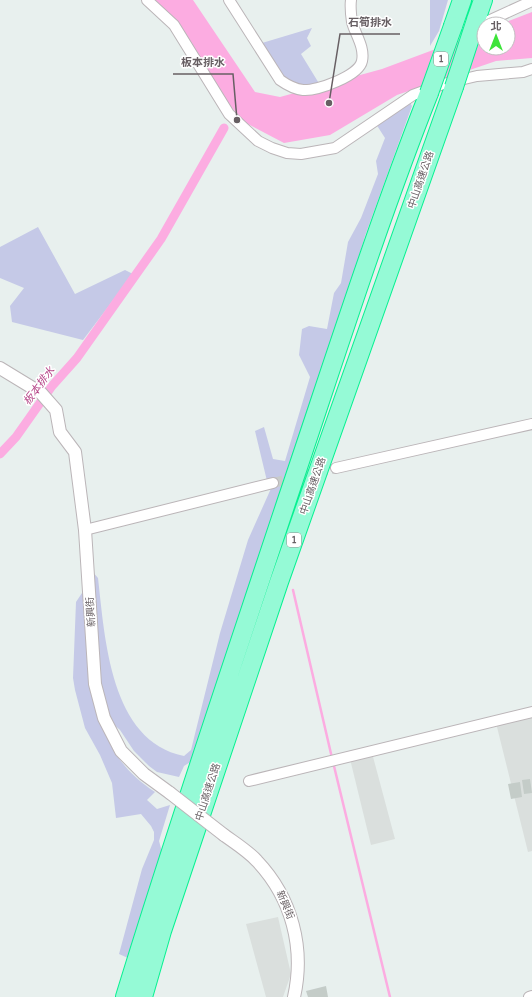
<svg xmlns="http://www.w3.org/2000/svg" width="532" height="997" font-family="'Varela Round','Noto Sans TC',sans-serif">
  <style>
    .industrial { fill: #dadfdd }
    .green { fill: #c5c9e7 }
    .water { fill: #fcace1 }
    .lines { fill: none; stroke-linecap: round; stroke-linejoin: round }
    .stream { stroke: #fcace1; stroke-width: 2.5 }
    .canal { stroke: #fcace1; stroke-width: 9 }
    .building { fill: #c4ccc8 }
    .minor-tunnel { stroke: #c8cccb; stroke-width: 10; stroke-dasharray: 10 5; stroke-linecap: butt }
    .minor-casing { stroke: #bbb5b8; stroke-width: 12 }
    .tertiary-casing { stroke: #bbb5b8; stroke-width: 14 }
    .motorway-casing { stroke: #07f191; stroke-width: 20 }
    .minor { stroke: #fff; stroke-width: 10 }
    .tertiary { stroke: #fff; stroke-width: 12 }
    .motorway { stroke: #95fad6; stroke-width: 18 }
    .tertiary-bridge-casing { stroke: #bbb5b8; stroke-width: 14; stroke-linecap: butt }
    .motorway-bridge-casing { stroke: #07f191; stroke-width: 20; stroke-linecap: butt }
    .tertiary-bridge { stroke: #fff; stroke-width: 12 }
    .motorway-bridge { stroke: #95fad6; stroke-width: 18 }
    .labels { text-anchor: middle; dominant-baseline: central; stroke-width: 3; stroke-linejoin: round; paint-order: stroke }
    .shield { fill: #fff; stroke: #958f92; stroke-width: 1 }
    .shield-label { font-size: 9px; font-weight: bold; fill: #675f63 }
    .street-label { font-size: 10px; fill: #675f63; stroke: #fff }
    .water-label { font-size: 11px; font-style: italic; fill: #b84a8b; stroke: #fff }
    .leader { fill: none; stroke: #675f63; stroke-width: 1.5 }
    .callout-dot { fill: #675f63; stroke: #fff; stroke-width: 1.5 }
    .callout-label { font-size: 11px; text-anchor: middle; font-weight: bold; fill: #675f63; stroke: #fff; stroke-width: 3; stroke-linejoin: round; paint-order: stroke }
  </style>
  <rect width="100%" height="100%" fill="#e8f0ee"/>
  <path class="industrial" d="M532,714v137l-4,1 -32,-129z
    M372,753l23,86 -24,6 -21,-86z
    M278,917l13,57 -8,23h-17l-20,-73z"/>
  <path class="green" d="M430,0h18l-9,31 -9,15z
    M312,28l-5,10 4,8 -10,8 19,31 -19,1 -18,-8 -21,-35z
    M409,101l3,5 -47,130 -16,54 -157,471 -8,5 -5,11 -22,-5 -8,-6 -15,-15 -14,-21 -9,-8 -11,-37 -8,-114 6,7c7,60 12,163 86,178l7,-6 29,-117 28,-93 25,-56 -6,-3 -12,-50 9,-4 9,32 12,2 25,-84 -11,-22 3,-26 7,-3 18,3 7,-36 7,-10 7,-41 13,-24 17,-44 -2,-13 9,-23 -9,-14z
    M38,227l37,67 50,-24 8,4 -50,66 -71,-18 -2,-16 14,-18 -24,-10v-31z
    M84,590l19,138c12,29 25,46 52,64l-8,8 10,9 13,-4 -11,36 3,11 -34,106 -9,-4 23,-85 12,-29v-8l-3,-6 -10,-12 -25,4 -4,-35 -12,-28 -15,-27 -10,-38 -2,-12 3,-76z"/>
  <path class="water" d="M148,0h45l62,92 25,5 102,-28 102,-38v17h24v-24h-7l31,-12v46l-36,3 -99,34 -67,40 -46,8 -38,-20 -16,-17 -60,-87z"/>
  <g class="lines">
    <path class="stream" d="M293,590l39,168
      M333,762l57,235"/>
    <path class="canal" d="M0,454l16,-17 36,-51 25,-28 84,-119 63,-111"/>
  </g>
  <path class="building" d="M530,779l2,14 -8,1 -2,-14z
    M520,782l2,15 -11,2 -3,-15z
    M326,986l2,11h-20l-2,-6z"/>
  <g class="lines">
    <path class="minor-tunnel" d="M273,483l63,-15"/>
    <g class="minor-casing">
      <path id="minor" d="M147,0l27,25 55,89 29,27 14,7 15,5 14,1 34,-6 78,-53 30,-11 34,-8 46,-4 9,-3
        M229,0l51,80c7,5 14,9 23,10 14,1 56,-14 59,-29 3,-14 -7,-27 -10,-39 -1,-7 -2,-15 -1,-22
        M486,22l46,-21
        M336,468l196,-44
        M85,530l188,-47
        M249,781l283,-69
        M529,997l3,-1"/>
    </g>
    <g class="tertiary-casing">
      <path id="tertiary" d="M0,368l41,25 15,17 4,22 15,20 10,78 10,154 9,34 17,33 23,23 26,19
        M224,835c11,8 24,16 33,26 35,37 48,87 37,136"/>
    </g>
    <g class="motorway-casing">
      <path id="motorway" d="M476,20l7,-20
        M453,26l9,-26
        M125,997c51,-167 107,-331 162,-497 46,-136 89,-273 142,-407
        M143,997l19,-66 117,-349 175,-495"/>
    </g>
    <use href="#minor" class="minor"/>
    <use href="#tertiary" class="tertiary"/>
    <use href="#motorway" class="motorway"/>
    <g class="tertiary-bridge-casing">
      <path id="tertiary-bridge" d="M170,793l54,42"/>
    </g>
    <g class="motorway-bridge-casing">
      <path id="motorway-bridge" d="M454,87l22,-67
        M429,93l24,-67"/>
    </g>
    <use href="#tertiary-bridge" class="tertiary-bridge"/>
    <use href="#motorway-bridge" class="motorway-bridge"/>
  </g>
  <g class="labels">
    <g class="shield">
      <rect x="434" y="52" width="14" height="14" rx="3"/>
      <rect x="287" y="533" width="14" height="14" rx="3"/>
    </g>
    <g class="shield-label">
      <text x="441" y="59">1</text>
      <text x="294" y="540">1</text>
    </g>
    <g class="street-label">
      <text transform="translate(421 180) rotate(-71)">中山高速公路</text>
      <text transform="translate(313 486) rotate(-71)">中山高速公路</text>
      <text transform="translate(91 612) rotate(-94)">新興街</text>
      <text transform="translate(208 792) rotate(-72)">中山高速公路</text>
      <text transform="translate(285 905) rotate(67)">新興街</text>
    </g>
    <g class="water-label">
      <text transform="translate(39 386) rotate(-53)">板本排水</text>
    </g>
  </g>
  <path class="leader" d="M329 103L340 34H400M237 120L233 74H173"/>
  <g class="callout-dot">
    <circle cx="329" cy="103" r="4"/>
    <circle cx="237" cy="120" r="4"/>
  </g>
  <g class="callout-label">
    <text x="370" y="26">石筍排水</text>
    <text x="203" y="66">板本排水</text>
  </g>
  <g transform="translate(496 36)"><circle r="19" fill="#ffffff" stroke="#c2bfc1"/>
  <path d="M0-3L7 15L0 10L-7 15Z" fill="#3de43a"/>
  <text y="-6" font-size="11" font-weight="bold" text-anchor="middle" fill="#675f63">北</text>
  </g>
</svg>
